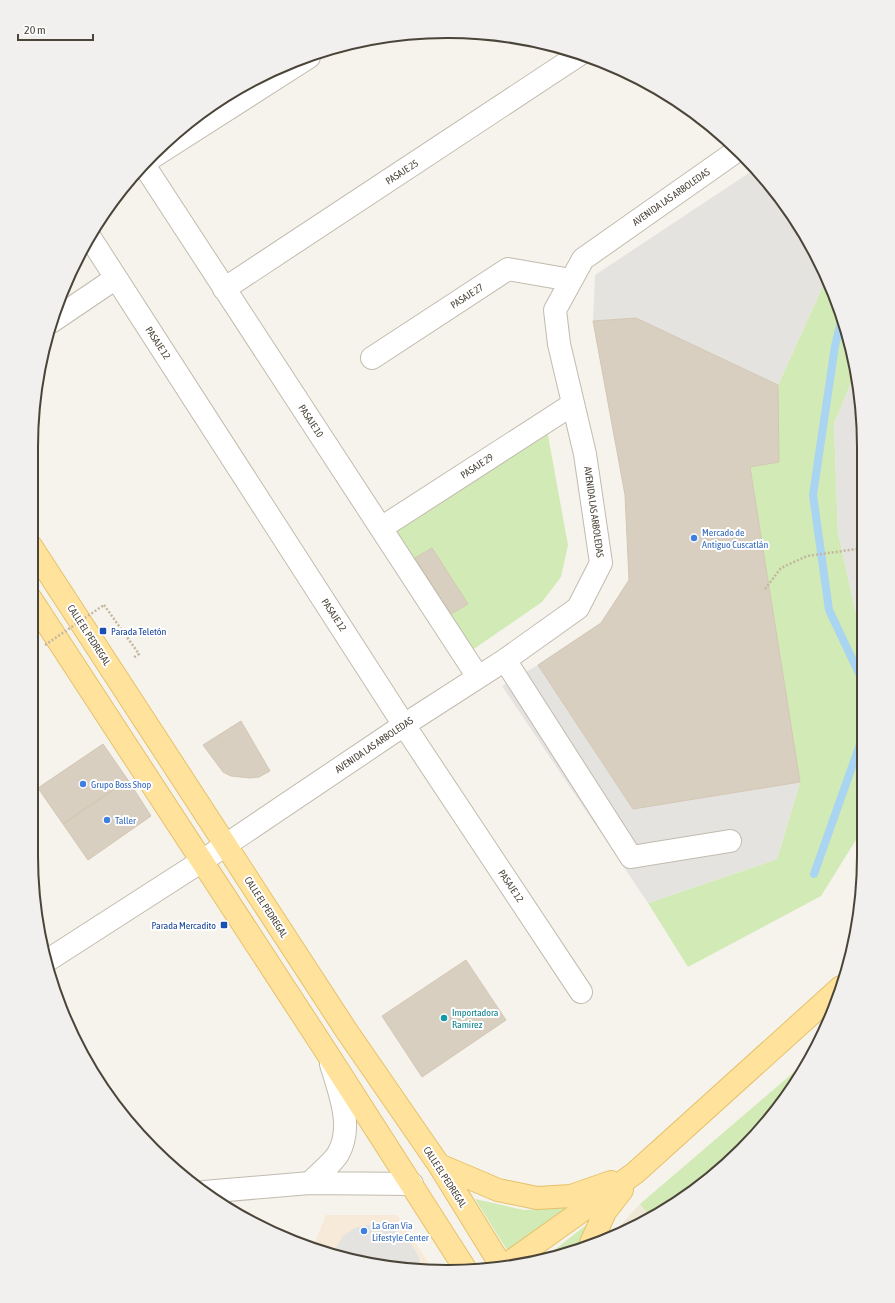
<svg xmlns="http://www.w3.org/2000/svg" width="895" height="1303" font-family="'Asap Condensed',sans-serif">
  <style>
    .commercial { fill: #f7ead8 }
    .education { fill: #efe8d6 }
    .green { fill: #d2eab5 }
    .parking { fill: #e5e3e0 }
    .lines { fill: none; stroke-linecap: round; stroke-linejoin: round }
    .stream { stroke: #a9d4f2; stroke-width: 8 }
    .building { fill: #d8cfc1; stroke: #d3c7b4 }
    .minor-casing { stroke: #c2bbae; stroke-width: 24 }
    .major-casing { stroke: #e6c16a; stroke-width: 24 }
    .path { stroke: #c4b79f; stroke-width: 2.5; stroke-dasharray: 2 2; stroke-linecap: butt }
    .minor { stroke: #fff; stroke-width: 22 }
    .major { stroke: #ffe39c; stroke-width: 22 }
    .path-bridge { stroke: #c4b79f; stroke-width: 2.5; stroke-dasharray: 2 2; stroke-linecap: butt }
    .shop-dot { fill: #3f7fe0; stroke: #fff; stroke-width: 1.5 }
    .transit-dot { fill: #1a4fb4; stroke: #fff; stroke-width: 1.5 }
    .culture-dot { fill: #0f9aa8; stroke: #fff; stroke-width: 1.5 }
    .labels { text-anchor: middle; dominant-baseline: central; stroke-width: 4; stroke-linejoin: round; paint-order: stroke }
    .street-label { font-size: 10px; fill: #4b4439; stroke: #fff }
    .shop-label { font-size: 10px; fill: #366cbe; stroke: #fff; text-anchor: start }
    .transit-label { font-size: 10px; fill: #164399; stroke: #fff; text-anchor: start }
    .culture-label { font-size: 10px; fill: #0d838f; stroke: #fff; text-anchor: start }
    .rim { fill: none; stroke: #4b4439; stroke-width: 2 }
  </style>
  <rect width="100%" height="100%" fill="#f6f3ec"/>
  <path class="commercial" d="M326,1215h71l37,56 -41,-3 -80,-21z"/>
  <path class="education" d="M640,1204l11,13 -19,12 -21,7z"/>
  <path class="green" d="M826,279l30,92 -22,53 4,109 26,116v178l-43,69 -133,71 -40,-64 129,-44 23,-77 -50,-315 29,-5 -1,-77z
    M547,430l21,115 -7,32 -19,25 -71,49 -79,-121z
    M808,1060l-14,27 -52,63 -41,36 -50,31 -11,-13z
    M475,1199l49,11 51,-3 -68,43z
    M586,1225l3,6 -7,15 -39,13z"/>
  <path class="parking" d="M755,169l39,47 27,47 5,16 -48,106 -142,-67 -43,3 2,-46z
    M856,371l8,77v201l-26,-116 -4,-109z
    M538,665l95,144 167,-27 -23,77 -129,44 -146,-217z
    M366,1225h15l15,5 14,12 9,15 2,13 -28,-2 -59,-15 1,-4 8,-13 12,-8z"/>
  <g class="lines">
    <path class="stream" d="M841,322l-6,24 -22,149 16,115 35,74
      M814,874l50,-141"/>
  </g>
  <path class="building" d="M636,318l142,67 1,77 -29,5 50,315 -167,27 -95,-144 63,-42 28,-43 -4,-85 -32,-174z
    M432,548l36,56 -17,10 -36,-56z
    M241,721l29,50 -11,6 -9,1 -19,-2 -8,-4 -20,-27z
    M103,744l25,36 -65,44 -25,-36z
    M128,780l23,36 -63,44 -25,-36z
    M466,960l40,60 -84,57 -40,-61z"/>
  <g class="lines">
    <g class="minor-casing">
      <path id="minor" d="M148,160l161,-103
        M144,165l334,512
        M89,236l315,489 177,267
        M224,289l356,-235
        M51,322l65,-44
        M372,358l136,-89 63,11
        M381,528l192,-124
        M505,660l126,197 99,-16
        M45,962l157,-101 202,-136 101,-65 73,-52 23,-45 -16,-109 -26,-110 -4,-34 28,-51 155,-109
        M310,1183c8,-9 22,-19 28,-29 16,-27 1,-63 -7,-90
        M204,1192l106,-9 102,1"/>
    </g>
    <g class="major-casing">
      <path id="major" d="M31,546l315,484 93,135 63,102
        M31,599l298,457 137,214
        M439,1165l59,25 39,8 34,-2 40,-14
        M591,1243l14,-31 17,-22
        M503,1267l132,-94 206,-186"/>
    </g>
    <path class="path" d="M765,589l16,-21 26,-12 57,-8
      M104,605l35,49 -6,4"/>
    <use href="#minor" class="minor"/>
    <use href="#major" class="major"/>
    <path class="path-bridge" d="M45,645l59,-40"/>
  </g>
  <g class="shop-dot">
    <circle cx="694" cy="538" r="4"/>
    <circle cx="83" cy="784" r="4"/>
    <circle cx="107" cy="820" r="4"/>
    <circle cx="364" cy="1231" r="4"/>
  </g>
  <g class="transit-dot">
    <rect x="99" y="627" width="8" height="8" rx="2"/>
    <rect x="220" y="921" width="8" height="8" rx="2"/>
  </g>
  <circle class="culture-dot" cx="444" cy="1018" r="4"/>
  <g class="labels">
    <g class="street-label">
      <text transform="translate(402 172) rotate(-33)">PASAJE 25</text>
      <text transform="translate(671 197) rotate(-35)">AVENIDA LAS ARBOLEDAS</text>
      <text transform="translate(467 296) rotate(-33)">PASAJE 27</text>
      <text transform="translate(158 343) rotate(57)">PASAJE 12</text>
      <text transform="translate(311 421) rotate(57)">PASAJE 10</text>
      <text transform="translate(477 466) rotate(-33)">PASAJE 29</text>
      <text transform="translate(594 512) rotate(82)">AVENIDA LAS ARBOLEDAS</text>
      <text transform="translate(334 615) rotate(57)">PASAJE 12</text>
      <text transform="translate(89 635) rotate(57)">CALLE EL PEDREGAL</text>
      <text transform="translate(374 745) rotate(-34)">AVENIDA LAS ARBOLEDAS</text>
      <text transform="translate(511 886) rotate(56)">PASAJE 12</text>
      <text transform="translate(266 907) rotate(57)">CALLE EL PEDREGAL</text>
      <text transform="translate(445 1177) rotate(57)">CALLE EL PEDREGAL</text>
    </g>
    <g class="shop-label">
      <text x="702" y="532">Mercado de<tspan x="702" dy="12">Antiguo Cuscatlán</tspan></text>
      <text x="91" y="784">Grupo Boss Shop</text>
      <text x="115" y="820">Taller</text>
      <text x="372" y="1225">La Gran Via<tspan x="372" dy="12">Lifestyle Center</tspan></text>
    </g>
    <g class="transit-label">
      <text x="111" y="631">Parada Teletón</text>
      <text x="216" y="925" text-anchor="end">Parada Mercadito</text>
    </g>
    <g class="culture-label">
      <text x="452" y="1012">Importadora<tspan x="452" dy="12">Ramirez</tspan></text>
    </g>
  </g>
  <path d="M0 0H895V1303H0ZM447 38H448A409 409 0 0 1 857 447V856A409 409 0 0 1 448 1265H447A409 409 0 0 1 38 856V447A409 409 0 0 1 447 38Z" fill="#f1f0ef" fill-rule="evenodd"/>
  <path class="rim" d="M447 38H448A409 409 0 0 1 857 447V856A409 409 0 0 1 448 1265H447A409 409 0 0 1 38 856V447A409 409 0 0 1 447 38Z"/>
  <path d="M18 34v6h75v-6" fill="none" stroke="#4b4439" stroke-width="2"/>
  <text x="24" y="34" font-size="12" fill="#4b4439" stroke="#ffffff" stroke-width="3" paint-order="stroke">20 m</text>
</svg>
